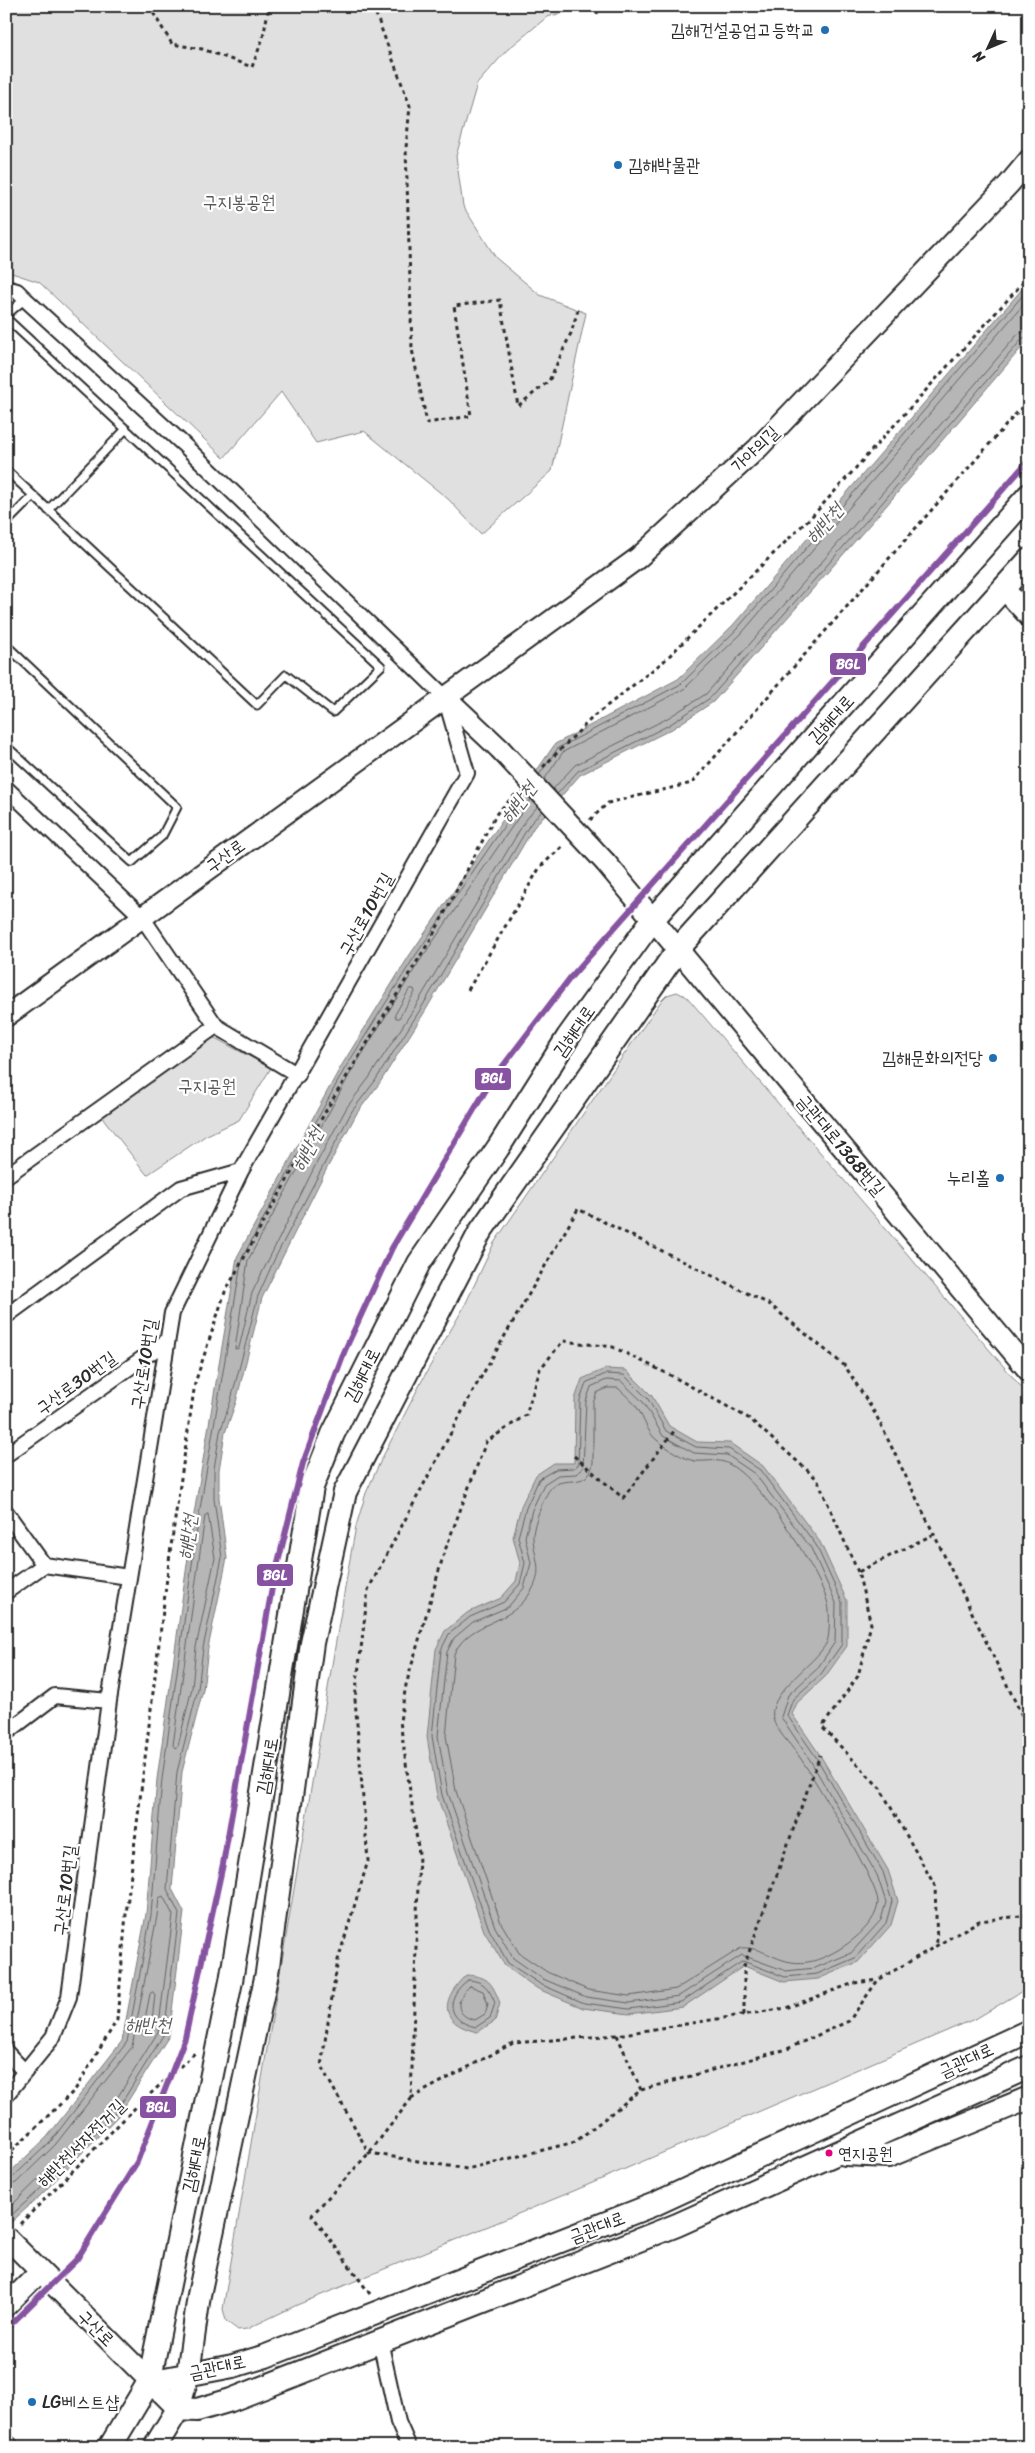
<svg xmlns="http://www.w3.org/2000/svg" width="1035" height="2453" font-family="Sriracha,'Poor Story',sans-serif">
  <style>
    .green { fill: #e0e0e0; stroke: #868686 }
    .water { fill: #b6b6b6; stroke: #7e7e7e }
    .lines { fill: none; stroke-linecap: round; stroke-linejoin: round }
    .shore { stroke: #636363; stroke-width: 1 }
    .lane-casing { stroke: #2b2b2b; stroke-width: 11 }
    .street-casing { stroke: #2b2b2b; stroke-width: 18 }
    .secondary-casing { stroke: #2b2b2b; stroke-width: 24 }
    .primary-casing { stroke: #2b2b2b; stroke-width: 26 }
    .path { stroke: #2b2b2b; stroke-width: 3; stroke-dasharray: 4 4; stroke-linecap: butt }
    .lane { stroke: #fff; stroke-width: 7 }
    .street { stroke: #fff; stroke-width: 14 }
    .secondary { stroke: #fff; stroke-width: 20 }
    .primary { stroke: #fff; stroke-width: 22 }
    .secondary-bridge-casing { stroke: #2b2b2b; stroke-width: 24; stroke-linecap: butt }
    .secondary-bridge { stroke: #fff; stroke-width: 20 }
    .rail-1-casing { stroke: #fff; stroke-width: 10 }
    .rail-1 { stroke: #8652a1; stroke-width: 6 }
    .poi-dot { fill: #1f6fb2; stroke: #fff; stroke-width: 2 }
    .bus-dot { fill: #e5007d; stroke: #fff; stroke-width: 2 }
    .labels { text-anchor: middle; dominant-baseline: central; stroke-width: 4.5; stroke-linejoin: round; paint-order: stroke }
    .bus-label { font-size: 17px; fill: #2b2b2b; stroke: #fff; text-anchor: start }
    .poi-label { font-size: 18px; fill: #2b2b2b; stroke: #fff; text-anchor: end }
    .park-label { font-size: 18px; fill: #585858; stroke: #fff }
    .street-label { font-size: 18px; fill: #2b2b2b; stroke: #fff }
    .water-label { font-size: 19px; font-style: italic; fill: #5c5c5c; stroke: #fff }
    .line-badge { stroke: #fff; stroke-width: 2 }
    .badge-label { font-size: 14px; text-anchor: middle; font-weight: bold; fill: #fff }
  </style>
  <rect width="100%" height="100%" fill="#fff"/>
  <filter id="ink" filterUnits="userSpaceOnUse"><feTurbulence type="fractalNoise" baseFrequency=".02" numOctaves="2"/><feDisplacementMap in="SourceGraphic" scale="10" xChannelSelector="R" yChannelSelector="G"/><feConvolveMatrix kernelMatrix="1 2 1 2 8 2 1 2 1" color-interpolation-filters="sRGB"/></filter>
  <g filter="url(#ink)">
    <path class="green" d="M6,6h582l-41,11 -40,33 -30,34 -21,72 7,50 33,52 44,37 46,18 -34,158 -71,63 -33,-35 -84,-68 -48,12 -35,-51 -57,66 -185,-176 -33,-11z
      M677,992l10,5 342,399v591l-52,31 -401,172 -279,115 -50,24 -9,1 -12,-9 -3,-12 125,-739 8,-44 10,-33 15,-33 45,-87 38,-66 30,-64 167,-242 6,-6z
      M215,1038l56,30 -32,52 -34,16 -58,39 -45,-58 89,-75z"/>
    <path class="water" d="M1029,281v58l-143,167 -173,196 -41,27 -92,46 -46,52 -110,186 -45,71 -22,29 -32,59 -63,126 -26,104 -11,31 -6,37v28l8,60 -19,90 -5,42 -21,82 -10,117 12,23 -15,124 -50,79 -79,81 -34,31v-51l41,-39 75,-96 24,-127 11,-135 37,-265 43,-257 103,-189 69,-112 146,-212 123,-65 55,-54z
      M605,1369l21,1 26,26 17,30 28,16 33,1 33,23 57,76 27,59v45l-22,31 -28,26 -5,11 28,41 68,115 10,31 -7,24 -33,37 -40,17 -34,3 -40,-16 -61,41 -54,7 -46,-6 -45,-19 -33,-23 -21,-35 -47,-135 -10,-59 9,-88 9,-18 22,-18 34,-15 15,-17 4,-18 -7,-26 8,-31 15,-31 18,-12h20l1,-64 7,-20z
      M466,1975c23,1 26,8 34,28l-5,18 -18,11c-38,-9 -37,-32 -11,-57z"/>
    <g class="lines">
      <path class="shore" d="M539,775l19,-27 123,-64 56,-55 292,-341
        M544,780l19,-28 121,-63 57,-55 288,-336
        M553,789l22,-24 91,-46 40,-25 171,-195 141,-165 11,-4
        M557,794l21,-23 91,-46 41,-27 172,-195 141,-165 6,-2
        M531,799l-112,163 -69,112 -102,186 -13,89 4,-1 13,-55 63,-127 32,-59 22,-29 46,-71 110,-186 13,-15
        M410,989h4l1,3 -16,26h-3l-1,-3z
        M606,1374l18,1 24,24 18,32 30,16 33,2 31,21 56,75 26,57v42l-21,30 -28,25 -6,16 29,42 67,115 9,29 -6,22 -31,35 -38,16 -32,3 -42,-16 -62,41 -52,7 -45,-6 -44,-19 -32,-21 -19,-34 -47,-134 -10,-59 9,-86 8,-16 21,-17 34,-15 16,-18 5,-21 -7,-26 8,-29 13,-29 17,-10 18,-1 4,-3 2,-65 6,-17z
        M607,1380l14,1 22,21 20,34 31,17 33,2 28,19 56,74 25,55 -1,39 -18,27 -29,26 -7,22 29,43 67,115 9,27 -5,18 -30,33 -36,15 -29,3 -44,-16 -63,41 -50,7 -43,-6 -43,-18 -30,-21 -18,-31 -47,-134 -10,-57 9,-84 7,-14 19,-16 35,-15 16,-19 7,-25 -6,-26 7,-27 12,-26 14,-9 18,-1 7,-6 3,-67 5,-14z
        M608,1388h10c7,7 15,13 20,21 6,10 10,25 20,32 9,7 25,18 37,20 9,1 20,-2 29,1 32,10 96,110 104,142 2,8 2,30 -1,38 -11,23 -64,52 -53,80 6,13 19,25 27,37 14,21 77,124 77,143 -1,26 -42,53 -65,59 -33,8 -46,-15 -72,-13l-65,41 -47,7 -41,-6 -41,-18 -28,-19 -18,-30 -45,-132 -10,-55 8,-82c17,-36 57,-27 78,-64 12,-21 2,-32 1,-52 -1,-10 11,-43 18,-50 13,-14 37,3 42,-25v-60l4,-10z
        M208,1514l7,44 -19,89 -4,41 -14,58 -3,2 -2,-3 32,-229z
        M468,1980c17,1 21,9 27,23l-5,15 -14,9c-30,-6 -31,-30 -8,-47z
        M470,1986l13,5 5,13 -3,10 -10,6c-21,-4 -20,-22 -5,-34z
        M153,1992l2,3 -4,34 -7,7 -2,-2 8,-40z
        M6,2180l6,-2 39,-37 76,-99 24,-127 11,-136 37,-264 43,-257 102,-188 69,-111 113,-165
        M6,2186l10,-3 39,-38 77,-98 25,-131 2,-18 4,-2 10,19 -15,117 -47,76 -105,103
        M6,2220l31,-28 79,-80 48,-78 15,-120 -12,-25 10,-117 21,-83 5,-41 19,-90 -8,-59v-30l6,-37 11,-32 27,-104 17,-38 77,-147 23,-30 45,-71 110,-186 12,-13"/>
      <g class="lane-casing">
        <path id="lane" d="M6,315l19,-16
          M6,318l375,348 -48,46 -47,-37 -29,30 -251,-235
          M48,510l78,-81
          M6,523l27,-27
          M6,645l171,162 -15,29 -30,26 -126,-116"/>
      </g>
      <g class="street-casing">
        <path id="street" d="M6,288l11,3 8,8 158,145 262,253 22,76 -226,398 -69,142 -63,388 -40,296 -16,40 -47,58
          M6,788l136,129 74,109 82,49
          M6,1176l210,-150
          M6,1316l175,-128 60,-17
          M6,1455l161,-114
          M6,1512l38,53
          M6,1592l38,-27 85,12
          M6,1733l49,-37 54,5
          M6,2052l19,20
          M380,2341l18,81 11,25
          M6,2441l6,6"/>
      </g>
      <g class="secondary-casing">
        <path id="secondary" d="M1004,589l25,27
          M445,697l55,52
          M606,863l423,508
          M6,1016l632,-458 120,-110 251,-264 20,-24
          M16,2247l162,162
          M6,2306l34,-34"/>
      </g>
      <g class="primary-casing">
        <path id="primary" d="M845,2154l43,2 141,-58
          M149,2382l84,-16 33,-10 389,-152 374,-173
          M178,2409l19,1 34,-10 446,-175 352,-158
          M110,2447l39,-65 82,-401 81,-494 21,-53 86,-171 79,-115 70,-111 85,-118 376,-424
          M155,2447l23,-38 10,-35 11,-79 68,-322 45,-330 33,-151 135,-260 199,-284 350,-388"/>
      </g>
      <path class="path" d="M149,6l23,38 30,5 50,18 11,-29 6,-32
        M373,6l37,100 -4,42 6,201 15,74 44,-7 -17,-110 46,-6 18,106 31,-25 22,-48 7,-23
        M597,14l1,-8
        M543,767l51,-51 70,-55 152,-149 213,-236
        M590,820l18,-17 84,-20 337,-384
        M468,990l72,-123 24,-22
        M574,1456l49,42 52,-68
        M934,1534l-76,38 13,52 -13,52 -36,51 58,61 55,98 2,59
        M1029,1730l-153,-315 -31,-49 -76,-62 -191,-95 -105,182 -105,199 -13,109 13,162 -30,99 -17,106 48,87 98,16 108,-27 66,-52 146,-41 62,-28 29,-41 101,-59 50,-6
        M744,2015v-49l76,-211
        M617,2035l24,55
        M411,2098l102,-55 104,-8 169,-27 68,-25 24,-3
        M6,2156l69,-66 42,-70 9,-106 44,-361 25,-170 30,-91 103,-185 104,-170 65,-124 20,-20
        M20,2224l116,-117 60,-55
        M370,2294l-58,-79 57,-62 42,-54 8,-245 -19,-133 6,-36 38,-132 42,-111 40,-27 14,-46 23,-28 50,6 59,29 78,43 67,60 41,93"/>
      <use href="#lane" class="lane"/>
      <use href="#street" class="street"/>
      <use href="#secondary" class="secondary"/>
      <use href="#primary" class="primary"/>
      <g class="secondary-bridge-casing">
        <path id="secondary-bridge" d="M500,749l106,114
          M6,2237l10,10"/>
      </g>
      <use href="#secondary-bridge" class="secondary-bridge"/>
      <g class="rail-1-casing">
        <path id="rail-1" d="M6,2329l71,-70 60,-97 48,-124 38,-174 50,-282 30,-119 42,-113 47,-102 98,-165 80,-105 459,-518"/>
      </g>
      <use href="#rail-1" class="rail-1"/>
    </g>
  </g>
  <g class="poi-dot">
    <circle cx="825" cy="30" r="5"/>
    <circle cx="618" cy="165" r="5"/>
    <circle cx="993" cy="1058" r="5"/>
    <circle cx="1000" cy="1178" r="5"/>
    <circle cx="32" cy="2402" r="5"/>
  </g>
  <circle class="bus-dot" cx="829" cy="2153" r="4.5"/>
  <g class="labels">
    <g class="bus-label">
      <text x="838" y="2153">연지공원</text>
    </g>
    <g class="poi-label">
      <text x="815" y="30">김해건설공업고등학교</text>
      <text x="628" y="165" text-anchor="start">김해박물관</text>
      <text x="983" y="1058">김해문화의전당</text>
      <text x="990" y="1178">누리홀</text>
      <text x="42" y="2402" text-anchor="start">LG베스트샵</text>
    </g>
    <g class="park-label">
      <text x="239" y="202">구지봉공원</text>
      <text x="207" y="1086">구지공원</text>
    </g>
    <g class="street-label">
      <text transform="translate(755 449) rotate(-44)">가야의길</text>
      <text transform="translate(831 719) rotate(-48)">김해대로</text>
      <text transform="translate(225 856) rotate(-36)">구산로</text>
      <text transform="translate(366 914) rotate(-61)">구산로10번길</text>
      <text transform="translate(574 1031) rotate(-55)">김해대로</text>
      <text transform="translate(841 1145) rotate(50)">금관대로1368번길</text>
      <text transform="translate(144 1364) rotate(-81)">구산로10번길</text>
      <text transform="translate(362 1375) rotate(-63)">김해대로</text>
      <text transform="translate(76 1383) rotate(-36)">구산로30번길</text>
      <text transform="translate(267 1766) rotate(-80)">김해대로</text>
      <text transform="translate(65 1890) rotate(-83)">구산로10번길</text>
      <text transform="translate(966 2060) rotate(-25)">금관대로</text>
      <text transform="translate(81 2143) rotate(-45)">해반천서자전거길</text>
      <text transform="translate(194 2164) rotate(-78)">김해대로</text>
      <text transform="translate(597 2227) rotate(-21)">금관대로</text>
      <text transform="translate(96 2328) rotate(45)">구산로</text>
      <text transform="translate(217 2367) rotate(-12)">금관대로</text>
    </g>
    <g class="water-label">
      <text transform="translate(824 523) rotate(-49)">해반천</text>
      <text transform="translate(518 802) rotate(-53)">해반천</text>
      <text transform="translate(307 1149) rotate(-63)">해반천</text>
      <text transform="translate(187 1537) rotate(-83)">해반천</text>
      <text x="148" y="2024">해반천</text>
    </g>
  </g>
  <g class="line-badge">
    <rect x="829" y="652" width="38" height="24" rx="5" fill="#8652a1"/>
    <rect x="474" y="1067" width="38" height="24" rx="5" fill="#8652a1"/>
    <rect x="256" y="1563" width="38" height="24" rx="5" fill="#8652a1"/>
    <rect x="139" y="2095" width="38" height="24" rx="5" fill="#8652a1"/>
  </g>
  <g class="badge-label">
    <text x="848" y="669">BGL</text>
    <text x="493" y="1083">BGL</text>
    <text x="275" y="1580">BGL</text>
    <text x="158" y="2112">BGL</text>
  </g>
  <rect width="1035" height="2453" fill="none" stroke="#fff" stroke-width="25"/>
  <rect x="12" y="12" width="1010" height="2428" fill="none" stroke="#2b2b2b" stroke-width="2" filter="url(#ink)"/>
  <g transform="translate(988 48) rotate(226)" stroke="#ffffff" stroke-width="4" paint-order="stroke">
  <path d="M0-4L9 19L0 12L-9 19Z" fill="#2b2b2b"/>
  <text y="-8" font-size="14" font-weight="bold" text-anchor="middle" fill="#2b2b2b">N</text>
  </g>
</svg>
